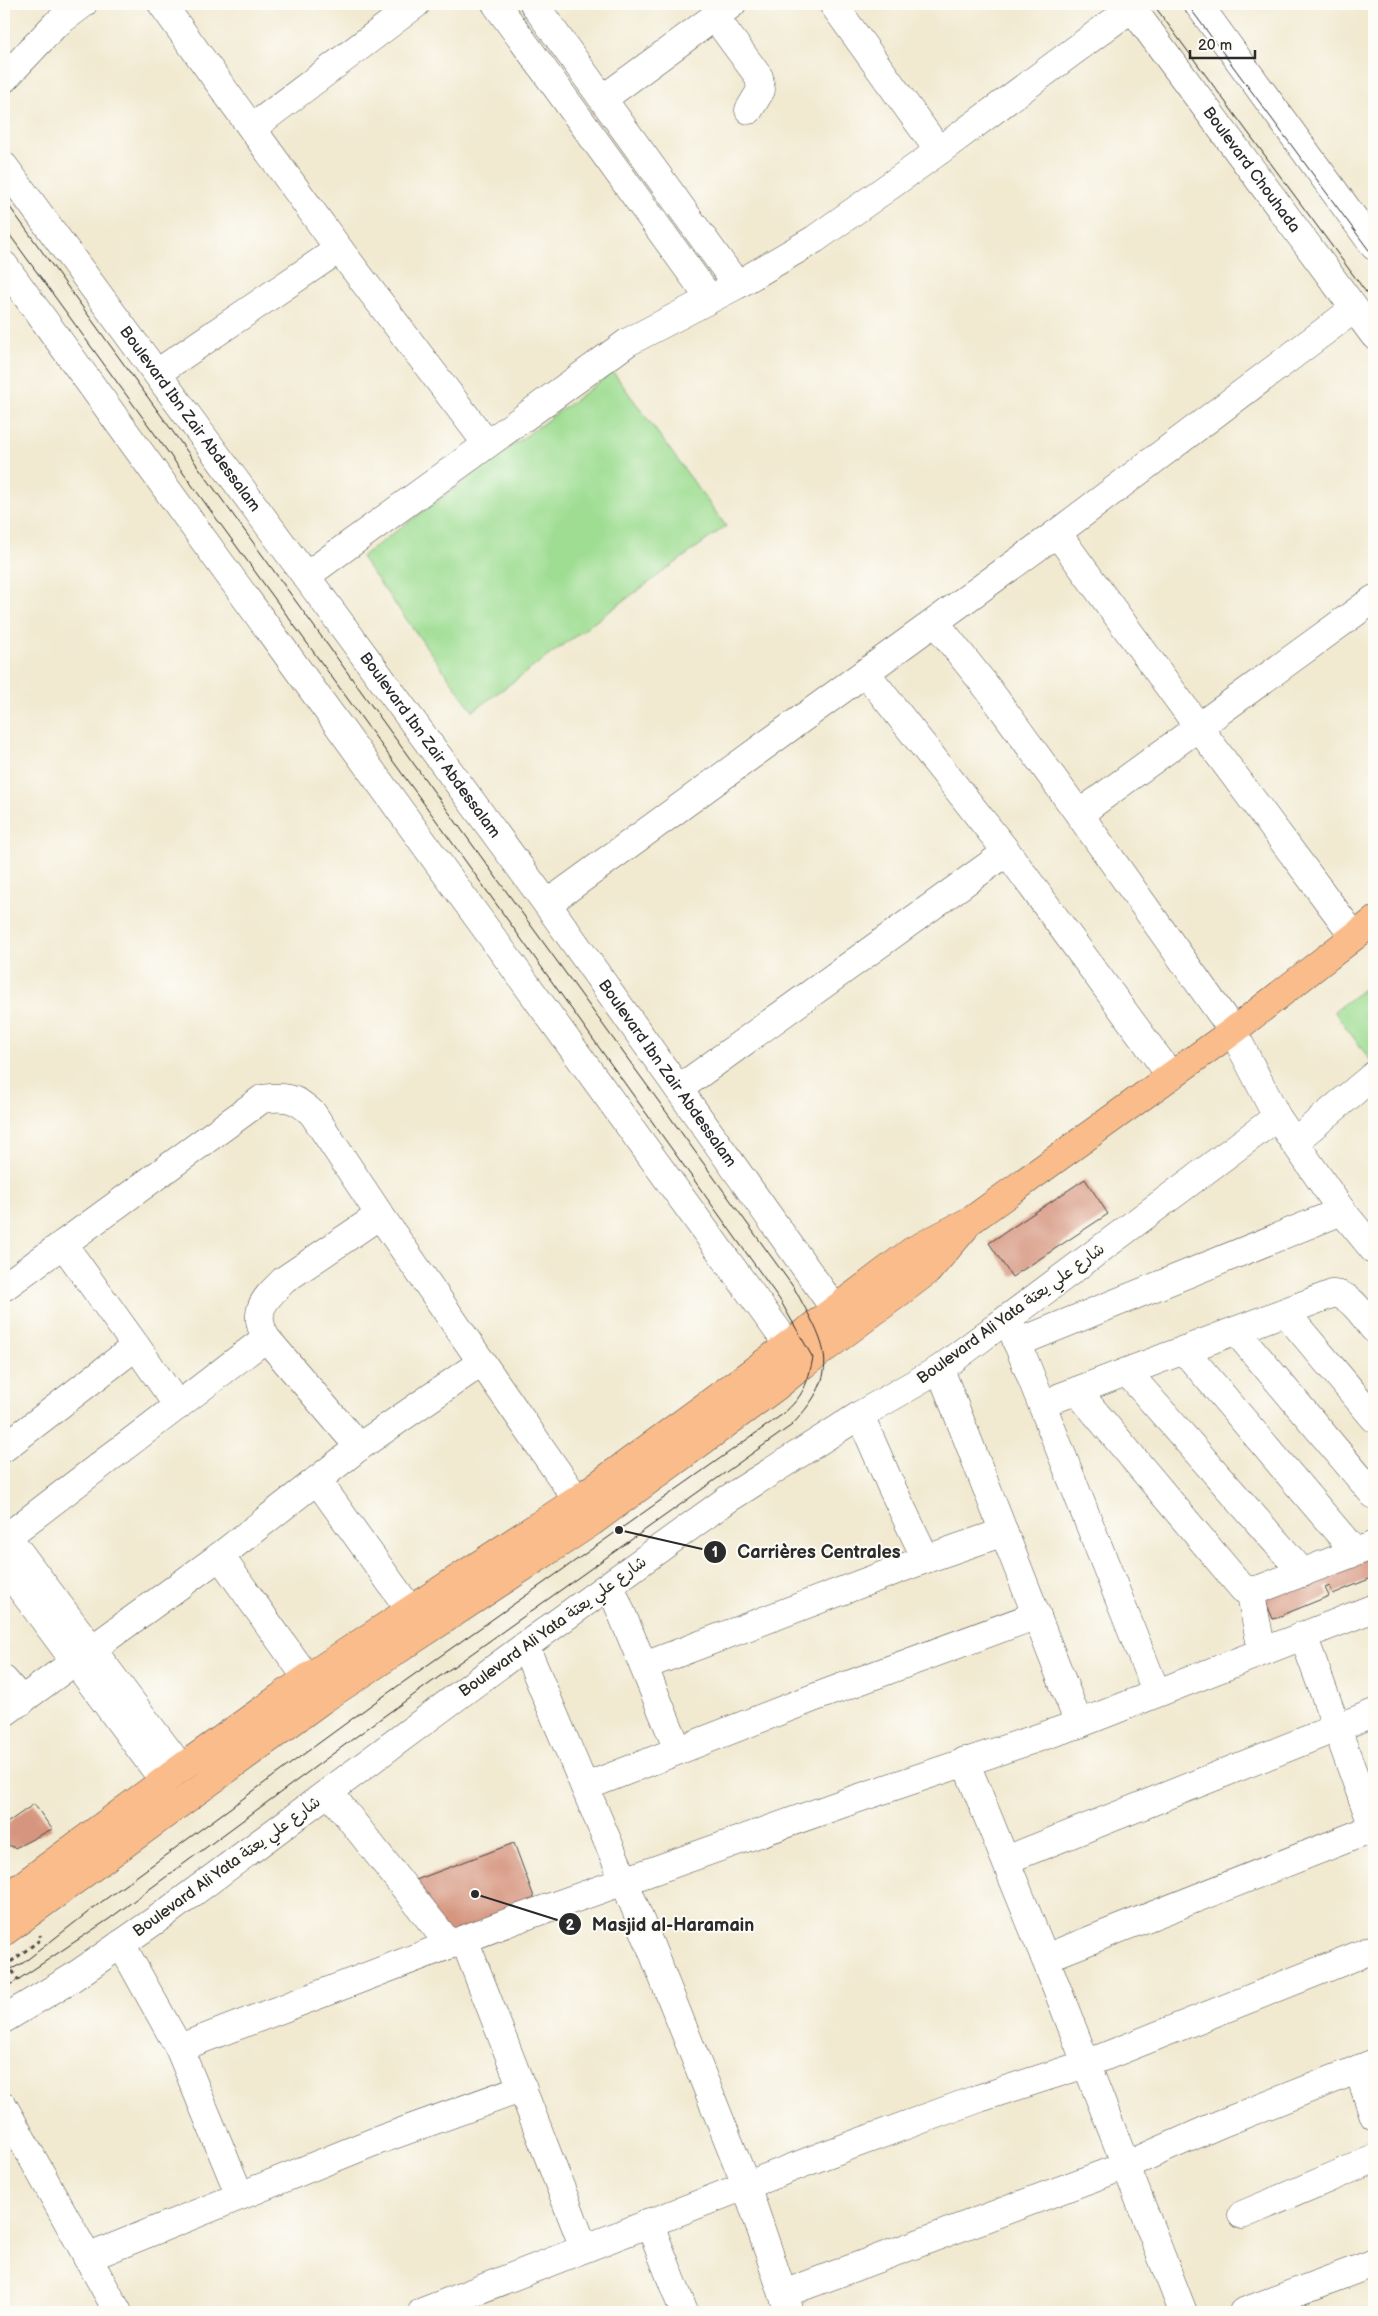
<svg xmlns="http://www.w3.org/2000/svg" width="1378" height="2316" font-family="'Balsamiq Sans','Playpen Sans Arabic',sans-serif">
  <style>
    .green { fill: #9edd92; stroke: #64845e }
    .building { fill: #d6957f }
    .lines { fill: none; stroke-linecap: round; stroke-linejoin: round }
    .minor-casing { stroke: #494844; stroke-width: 29 }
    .major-casing { stroke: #494844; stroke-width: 29 }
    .path { stroke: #494844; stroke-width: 3; stroke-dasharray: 4 4; stroke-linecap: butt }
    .minor { stroke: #fff; stroke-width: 28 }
    .major { stroke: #fabc8b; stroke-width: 28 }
    .tram { stroke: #2b2b2b; stroke-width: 1 }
    .labels { text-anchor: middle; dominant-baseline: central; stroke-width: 4; stroke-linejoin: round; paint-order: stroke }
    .street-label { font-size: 16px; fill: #2b2b2b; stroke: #fdfcf7 }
    .leader { fill: none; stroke: #2b2b2b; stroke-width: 2 }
    .callout-dot { fill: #2b2b2b; stroke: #fdfcf7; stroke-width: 2 }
    .mark-label { font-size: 15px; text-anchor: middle; font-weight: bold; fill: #fff }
    .callout-label { font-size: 18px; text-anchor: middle; font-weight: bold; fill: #2b2b2b; stroke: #fdfcf7; stroke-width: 4; stroke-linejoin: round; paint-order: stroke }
  </style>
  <rect width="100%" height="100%" fill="#fdfcf7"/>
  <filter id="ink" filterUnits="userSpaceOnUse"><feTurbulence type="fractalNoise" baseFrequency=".02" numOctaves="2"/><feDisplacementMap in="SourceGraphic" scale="10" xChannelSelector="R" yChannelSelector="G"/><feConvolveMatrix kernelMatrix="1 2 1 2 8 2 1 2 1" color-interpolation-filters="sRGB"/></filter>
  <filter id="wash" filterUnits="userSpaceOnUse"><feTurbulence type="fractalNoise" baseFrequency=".0096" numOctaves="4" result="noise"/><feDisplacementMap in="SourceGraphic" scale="20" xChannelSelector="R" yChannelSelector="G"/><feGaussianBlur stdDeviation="1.12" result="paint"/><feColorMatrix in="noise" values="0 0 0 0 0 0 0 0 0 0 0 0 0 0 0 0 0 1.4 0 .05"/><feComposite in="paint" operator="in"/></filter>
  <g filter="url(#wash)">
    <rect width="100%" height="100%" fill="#f1e9d0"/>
    <path class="green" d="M613,372l113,154 -253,185 -112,-154z
      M1374,981v78l-3,2 -37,-50z"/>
    <g id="blocks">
      <path class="building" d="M4,4h4l-3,41h-1z
        M1085,1179l23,35 -96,63 -23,-34z
        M1374,1549v28l-41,17 -3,-8 -5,2 4,8 -56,23 -9,-22z
        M34,1804l18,25 -37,19 -11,-5v-18z
        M514,1843l23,62 -85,32 -44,-54z"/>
    </g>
  </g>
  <g filter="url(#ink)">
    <use href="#blocks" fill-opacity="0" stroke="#494844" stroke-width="1"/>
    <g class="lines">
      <g class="minor-casing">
        <g id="minor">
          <path d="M162,4l177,245 148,195"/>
          <path d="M496,4l214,295"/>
          <path d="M534,4l203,281"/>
          <path d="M833,4l106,147"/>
          <path id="s1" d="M1129,4l245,331"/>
          <path d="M1198,4l176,242"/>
          <path d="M715,17l44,60 2,13 -12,20"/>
          <path d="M4,79l51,-54 28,-21"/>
          <path d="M604,98l128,-94"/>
          <path d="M252,128l164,-124"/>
          <path id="s2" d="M4,166l543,738 302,425"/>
          <path d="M4,265l798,1099"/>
          <path d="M157,373l182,-124"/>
          <path d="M1057,533l142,195 155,208"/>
          <path d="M306,576l322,-234 109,-57 78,-46 124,-88 198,-147"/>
          <path d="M935,622l54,68 90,124 154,217 44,86 65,94 32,39"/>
          <path d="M866,673l141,179 164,224"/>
          <path d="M1079,814l295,-215"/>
          <path d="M547,904l510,-371 297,-224"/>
          <path d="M680,1088l327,-236"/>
          <path d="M1294,1142l80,-67"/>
          <path d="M4,1287l258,-188c23,-3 34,-2 51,15l67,101 197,285"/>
          <path d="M1285,1312l89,106"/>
          <path d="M1008,1319l148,373"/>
          <path d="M1236,1331l138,164"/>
          <path d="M1017,1343l325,-132"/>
          <path d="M136,1346l42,60"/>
          <path d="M1184,1350l171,202"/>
          <path d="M940,1369l139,355"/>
          <path d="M1127,1372l176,201"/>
          <path d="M1077,1391l166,198 14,1 117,-45"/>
          <path d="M1060,1397l272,-103c18,-2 31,22 42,35"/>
          <path d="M860,1415l31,71 35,73"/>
          <path d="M359,1447l-93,-109c-15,-28 -1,-39 18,-58l96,-65"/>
          <path d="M4,1448l132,-102 -73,-102"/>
          <path d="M317,1480l93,130"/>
          <path d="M7,1536l174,232"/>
          <path d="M4,1539l262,-201"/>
          <path d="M220,1556l87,122"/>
          <path d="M4,1566l160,215"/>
          <path d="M610,1585l68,165"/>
          <path d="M1250,1590l12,61"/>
          <path d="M1303,1635l71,195"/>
          <path d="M525,1646l99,234 122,305 43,127"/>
          <path d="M644,1666l282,-107 78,-27"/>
          <path d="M4,1680l18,21"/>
          <path d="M4,1713l216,-157 139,-109 123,-85"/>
          <path d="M965,1761l80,197 138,354"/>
          <path d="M585,1787l228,-89 224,-83"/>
          <path d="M329,1792l121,153"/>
          <path d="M1006,1860l368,-147"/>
          <path d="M464,1939l120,309"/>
          <path d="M121,1944l58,104 61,148"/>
          <path d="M1045,1958l329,-130"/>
          <path d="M4,2019l68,-41 91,-63 362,-269 203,-147 132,-84 80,-46 337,-252"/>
          <path d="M179,2048l338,-129 330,-117 232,-78 295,-116"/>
          <path d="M1358,2069l16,47"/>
          <path d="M4,2107l114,205"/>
          <path d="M1242,2215l132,-56"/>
          <path d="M649,2222l35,90"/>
          <path d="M87,2258l284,-115 152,-55"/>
          <path d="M783,2294l344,-129 93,-41 154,-61"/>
          <path d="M422,2312l400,-156 158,-58 106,-34 288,-115"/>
          <path d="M1243,2312l131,-49"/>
        </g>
      </g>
      <g class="major-casing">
        <path id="major" d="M4,1899l177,-131 126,-90 270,-178 183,-134 152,-115 61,-32 260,-188 141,-110
          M4,1932l318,-232 270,-178 184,-135 27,-22 125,-94 36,-42"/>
      </g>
      <path class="path" d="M19,1981l-11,-17 33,-25 -1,-4"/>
      <use href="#minor" class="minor"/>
      <use href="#major" class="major"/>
      <path class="tram" d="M1153,4l221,299
        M1187,4l187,253
        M4,199l790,1089c33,59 49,82 -2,137l-412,294 -271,200 -105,70
        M4,227l437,600 339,473 33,58c-6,27 -9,37 -30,56l-412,291 -275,201 -73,57 -19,10"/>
    </g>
  </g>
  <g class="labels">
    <g class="street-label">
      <text stroke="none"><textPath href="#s1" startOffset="206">Boulevard Chouhada</textPath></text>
      <text stroke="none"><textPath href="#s2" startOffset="314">Boulevard Ibn Zair Abdessalam</textPath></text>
      <text stroke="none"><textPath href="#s2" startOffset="719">Boulevard Ibn Zair Abdessalam</textPath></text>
      <text stroke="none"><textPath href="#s2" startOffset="1124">Boulevard Ibn Zair Abdessalam</textPath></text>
      <text transform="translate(1011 1314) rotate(-36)">Boulevard Ali Yata شارع علي يعتة</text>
      <text transform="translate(553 1627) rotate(-36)">Boulevard Ali Yata شارع علي يعتة</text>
      <text transform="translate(227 1867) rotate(-36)">Boulevard Ali Yata شارع علي يعتة</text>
    </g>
  </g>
  <path class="leader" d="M619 1530L715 1552M475 1894L570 1924"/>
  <g class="callout-dot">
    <circle cx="619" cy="1530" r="5"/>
    <circle cx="475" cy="1894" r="5"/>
    <circle cx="715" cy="1552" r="12"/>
    <circle cx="570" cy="1924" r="12"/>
  </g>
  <g class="mark-label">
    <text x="715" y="1557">1</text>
    <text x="570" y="1930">2</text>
  </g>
  <g class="callout-label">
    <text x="819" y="1558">Carrières Centrales</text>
    <text x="673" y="1931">Masjid al-Haramain</text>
  </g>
  <rect width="1378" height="2316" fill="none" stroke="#fdfcf7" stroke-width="20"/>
  <path d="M1190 50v8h65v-8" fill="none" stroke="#2b2b2b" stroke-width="2.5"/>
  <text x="1198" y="50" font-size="15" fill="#2b2b2b" stroke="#fdfcf7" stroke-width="4" paint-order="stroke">20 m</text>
</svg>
